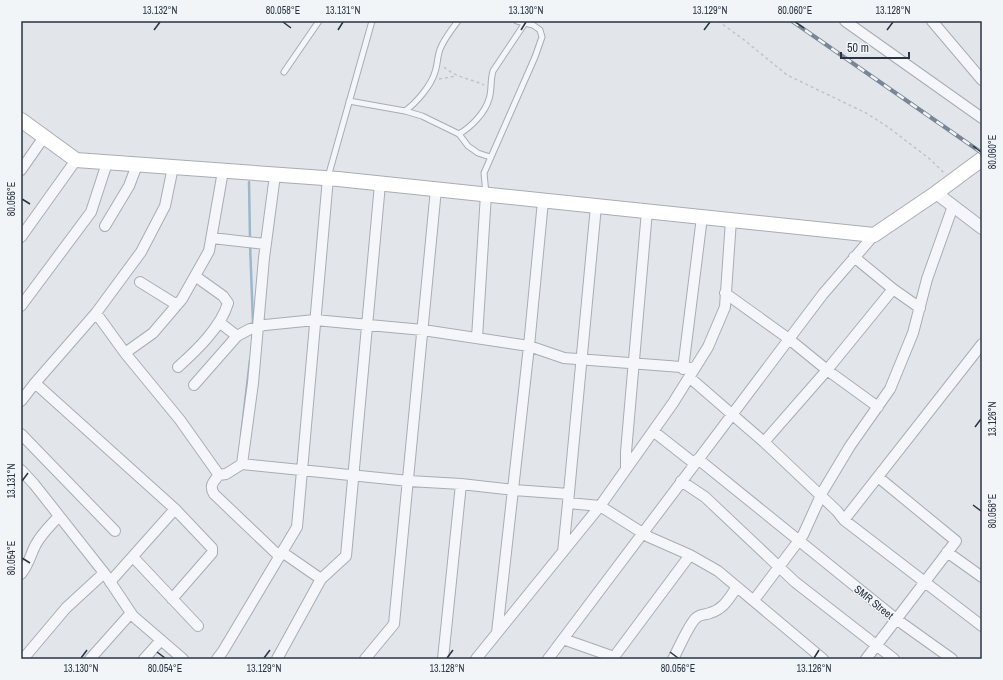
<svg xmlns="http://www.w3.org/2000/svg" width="1003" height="680" font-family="'Archivo Narrow',sans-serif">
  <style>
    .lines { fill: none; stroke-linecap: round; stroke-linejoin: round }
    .stream { stroke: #9cb6cc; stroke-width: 2.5 }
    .service-casing { stroke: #a7adb5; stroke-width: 7 }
    .minor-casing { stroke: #a7adb5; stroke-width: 12 }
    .tertiary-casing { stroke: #a7adb5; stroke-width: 14 }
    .secondary-casing { stroke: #a7adb5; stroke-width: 16 }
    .path { stroke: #c0c4ca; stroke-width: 1.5; stroke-dasharray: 3 3; stroke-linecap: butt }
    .service { stroke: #f5f6f9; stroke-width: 5 }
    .minor { stroke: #f5f6f9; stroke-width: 10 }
    .tertiary { stroke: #f5f6f9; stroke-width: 12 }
    .secondary { stroke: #fff; stroke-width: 14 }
    .rail-casing { stroke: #7a8695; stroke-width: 4 }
    .rail { stroke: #f2f5f8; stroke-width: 2.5; stroke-dasharray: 8; stroke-linecap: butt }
    .ticks { fill: none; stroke: #293443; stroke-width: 1.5 }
    .labels { text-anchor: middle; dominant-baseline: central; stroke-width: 3; stroke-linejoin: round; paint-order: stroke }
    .street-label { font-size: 11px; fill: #293443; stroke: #f2f5f8 }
    .neatline { fill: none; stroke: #293443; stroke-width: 1.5 }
    .ticks-label { font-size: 10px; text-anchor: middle; fill: #293443 }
  </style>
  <rect width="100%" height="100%" fill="#e2e6eb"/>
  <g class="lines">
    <path class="stream" d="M249,182l1,57
      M250,244l3,79
      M241,436l9,-76"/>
    <g class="service-casing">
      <path id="service" d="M284,72l35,-51
        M349,101l56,10 17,5 37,18 9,12 10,7 12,4
        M405,111c11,-8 26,-25 30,-39 3,-8 2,-17 6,-25 4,-9 11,-18 17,-26
        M459,134c12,-7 26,-21 30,-35 3,-8 1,-18 4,-28l32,-48
        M328,177l44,-156
        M486,194l-2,-21 51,-116 7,-20 -2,-7 -7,-5 -16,-4"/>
    </g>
    <g class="minor-casing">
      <path id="minor" d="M845,21l137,97
        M932,21l50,59
        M21,170l23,-33
        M223,171l-14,80 -27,48 -29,34 -28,20 55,67 39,55 7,-1 16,-10 167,17 52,3 -18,175
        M543,201l-14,145 35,12 130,10
        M105,226l24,-40 8,-21
        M874,235l-51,59 -34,45 38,31 51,37
        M21,237l55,-77
        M212,238l53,6
        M854,257l39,32
        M140,282l37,23
        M21,306l70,-94 16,-49
        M96,313l29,40
        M219,322l18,14
        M477,338l9,-144
        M178,367c19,-17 43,-40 50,-64l-5,-7 -28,-20
        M683,369l19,-152
        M689,377l75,65 73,69 7,9 138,106
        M35,383l140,126 37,39v5l-40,46
        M194,385l43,-49 13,-7 15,-4 50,-5 108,10 106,16 -32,287
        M21,401l14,-18 61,-70 45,-61 24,-46 8,-39
        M653,431l42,33
        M21,434l94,97
        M764,442l63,-72 66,-81 27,19
        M698,459l198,160 56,40
        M242,464l11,-81 11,-125 11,-83
        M626,469v-17l21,-241
        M21,470l13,14 71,90 28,42 50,43
        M219,475c-6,7 -10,11 -5,19l65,62
        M681,481l24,16 90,85 99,77
        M461,484l53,6 55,4
        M568,503l28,-297
        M844,520l138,-176
        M282,552l39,27
        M563,552l5,-49 32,3 49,31 41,18 -76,102
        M947,552l35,25
        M690,555l28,16 105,88
        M133,557l65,69
        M21,574c8,-10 9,-18 14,-28 6,-12 16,-21 24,-30
        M110,582l65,-73
        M754,600l49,-65 20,-44 27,-45 40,-57 23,-56 14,-54 26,-73
        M563,639l51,18 -2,2
        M23,659l43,-51 38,-35
        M90,659l41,-46
        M144,659l17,-19
        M217,659l6,-8 74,-124 31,-349
        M277,659l44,-80 25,-23 34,-372
        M365,659l29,-35 42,-435
        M476,659l124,-153 73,-103 35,-56 17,-40 6,-87
        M548,659l241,-320 -64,-46
        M673,659c5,-9 16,-35 23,-41 4,-4 9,-3 14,-5 14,-4 19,-15 27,-26
        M866,659l90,-118 -78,-64"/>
    </g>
    <g class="tertiary-casing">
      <path id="tertiary" d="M936,193l46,35"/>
    </g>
    <g class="secondary-casing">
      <path id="secondary" d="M21,120l55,40 262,19 536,56 62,-42 46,-34"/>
    </g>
    <path class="path" d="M718,21l25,18 44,36 79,38 22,14 43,33 13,13
      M444,67c11,10 27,12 40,18
      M439,79l18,-3"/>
    <use href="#service" class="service"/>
    <use href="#minor" class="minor"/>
    <use href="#tertiary" class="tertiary"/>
    <use href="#secondary" class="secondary"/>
    <g class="rail-casing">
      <path id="rail" d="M792,21l190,132"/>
    </g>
    <use href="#rail" class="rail"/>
  </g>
  <path class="ticks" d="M283,22l8,6M795,22l9,6M154,30l6,-8M338,30l5,-8M521,30l5,-8M704,30l6,-8M887,30l6,-8M973,146l8,6M22,199l8,5M975,427l6,-8M22,481l6,-8M973,505l8,6M22,558l8,5M157,652l8,6M670,652l8,6M81,658l6,-8M264,658l6,-8M447,658l6,-8M814,658l5,-8"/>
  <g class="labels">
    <g class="street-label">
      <text transform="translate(874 602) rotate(39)">SMR Street</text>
    </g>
  </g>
  <rect width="1003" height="680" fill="none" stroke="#f2f5f8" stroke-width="44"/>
  <path d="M841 52v6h68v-6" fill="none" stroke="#293443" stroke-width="2"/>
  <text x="847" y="52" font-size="12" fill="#293443" stroke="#f2f5f8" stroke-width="3" paint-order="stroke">50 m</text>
  <rect x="22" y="22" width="959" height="636" class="neatline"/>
  <g class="ticks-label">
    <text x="160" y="14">13.132°N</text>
    <text x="283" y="14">80.058°E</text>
    <text x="343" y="14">13.131°N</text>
    <text x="526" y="14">13.130°N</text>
    <text x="710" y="14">13.129°N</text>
    <text x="795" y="14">80.060°E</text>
    <text x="893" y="14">13.128°N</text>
    <text transform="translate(992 152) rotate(-90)" y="4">80.060°E</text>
    <text transform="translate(11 199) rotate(-90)" y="4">80.056°E</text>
    <text transform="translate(992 419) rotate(-90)" y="4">13.126°N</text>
    <text transform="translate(11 481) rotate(-90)" y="4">13.131°N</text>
    <text transform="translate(992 511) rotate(-90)" y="4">80.058°E</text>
    <text transform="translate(11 558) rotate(-90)" y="4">80.054°E</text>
    <text x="81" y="672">13.130°N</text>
    <text x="165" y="672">80.054°E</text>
    <text x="264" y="672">13.129°N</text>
    <text x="447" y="672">13.128°N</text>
    <text x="678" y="672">80.056°E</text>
    <text x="814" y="672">13.126°N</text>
  </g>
</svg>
